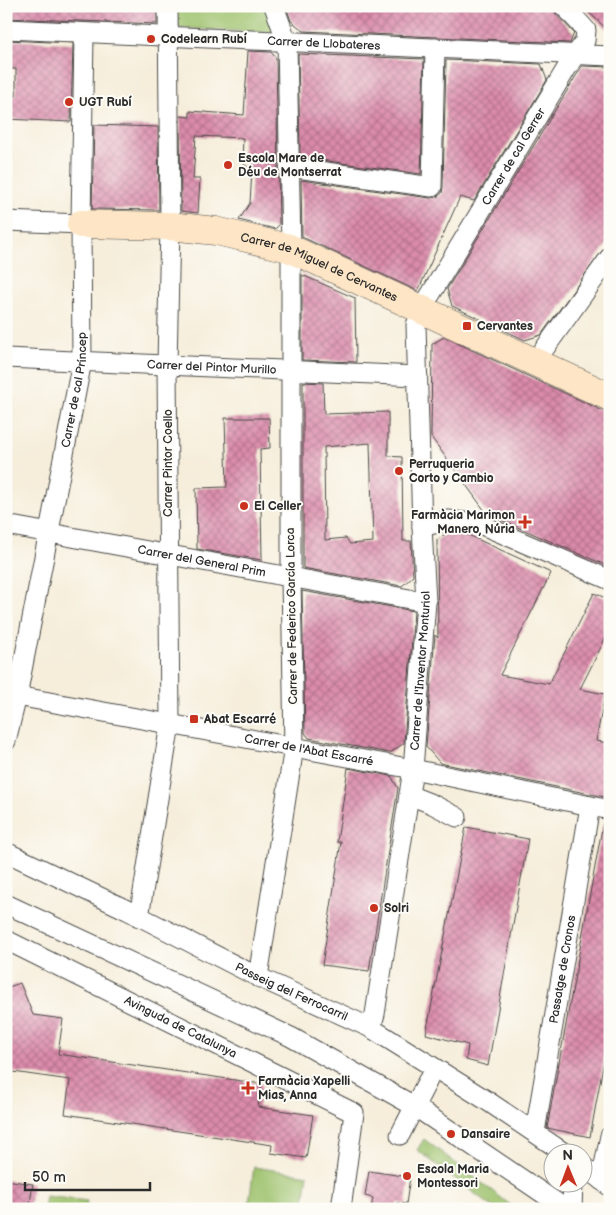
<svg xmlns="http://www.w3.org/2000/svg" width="616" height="1215" font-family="'Balsamiq Sans',sans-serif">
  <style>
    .grass { fill: url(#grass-tufts); stroke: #64764b }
    .park { fill: #9cc16b; stroke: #64764b }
    .building { fill: url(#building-cross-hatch); fill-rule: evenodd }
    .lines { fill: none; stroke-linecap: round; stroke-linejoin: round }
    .street-casing { stroke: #494845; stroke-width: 21 }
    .secondary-casing { stroke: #494845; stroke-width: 29 }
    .street { stroke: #fff; stroke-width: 19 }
    .secondary { stroke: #fde5c5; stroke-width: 28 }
    .poi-dot { fill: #c8321e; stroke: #fdfcf7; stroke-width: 2 }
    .labels { text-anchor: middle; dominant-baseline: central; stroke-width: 4; stroke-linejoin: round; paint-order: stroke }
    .poi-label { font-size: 12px; font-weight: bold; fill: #2b2b2b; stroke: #fdfcf7; text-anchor: start }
    .street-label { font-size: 12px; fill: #2b2b2b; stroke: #fdfcf7 }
  </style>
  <defs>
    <pattern id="grass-tufts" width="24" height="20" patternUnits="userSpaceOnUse" patternTransform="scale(1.25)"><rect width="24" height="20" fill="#9cc16b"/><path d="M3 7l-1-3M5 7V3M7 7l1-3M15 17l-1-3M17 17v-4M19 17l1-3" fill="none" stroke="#7f9d58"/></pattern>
    <pattern id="building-cross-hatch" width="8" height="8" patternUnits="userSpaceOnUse" patternTransform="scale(1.25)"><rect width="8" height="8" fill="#db8bab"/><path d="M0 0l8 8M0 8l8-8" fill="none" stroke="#b2728b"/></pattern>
  </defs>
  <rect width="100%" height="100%" fill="#fdfcf7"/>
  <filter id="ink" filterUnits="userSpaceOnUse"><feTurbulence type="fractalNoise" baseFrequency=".02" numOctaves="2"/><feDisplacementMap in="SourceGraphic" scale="10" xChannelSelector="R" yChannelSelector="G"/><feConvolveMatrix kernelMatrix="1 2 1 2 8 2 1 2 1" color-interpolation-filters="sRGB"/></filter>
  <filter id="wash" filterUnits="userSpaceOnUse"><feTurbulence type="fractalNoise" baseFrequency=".0096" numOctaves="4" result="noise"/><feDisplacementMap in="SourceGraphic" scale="20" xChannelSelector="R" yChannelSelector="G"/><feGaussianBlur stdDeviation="1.12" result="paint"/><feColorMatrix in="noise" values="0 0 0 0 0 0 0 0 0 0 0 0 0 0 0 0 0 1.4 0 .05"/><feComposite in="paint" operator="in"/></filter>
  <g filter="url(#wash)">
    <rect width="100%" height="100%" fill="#f6eedb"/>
    <path class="grass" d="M424,1139l92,70h-21l-78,-59z"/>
    <path class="park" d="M174,6h92l10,27 -102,-5z
      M254,1167l54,8 -5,34h-55z
      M46,1196l41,5 -1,8h-42z"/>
    <g id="blocks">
      <path class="building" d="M6,6h151v18l-151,-6z
        M286,6h267l3,8 18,19 -4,10 -266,-12 -13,-10z
        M579,6h31v26l-26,-24 -1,2z
        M6,40l67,3 -2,79 -65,-3v-24l10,1v-27h-10z
        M248,51l23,1 5,6 3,167 -4,4 -36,-9 11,-17 2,-32 -10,-9 1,-24 -47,-2 -3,43h7l-2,34 -17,-2 -1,-95 10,1v-6l54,4z
        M298,54l126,5 -3,115 -121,-17z
        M446,60l95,4 6,16 -73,121 -14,-4 -42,94 -116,-54 -1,-57 129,18 7,-1 5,-4 1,-6z
        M582,66l28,1v173l-69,95 -16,5 -73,-34 -5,-17z
        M94,125l64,2 1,83 -67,-1z
        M302,275l53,23 1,64 -54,-2z
        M444,337l159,74 7,1v155l-109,-47 -16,-9 -54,-74 1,-93z
        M303,382l20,1 1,31 64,-2v44l14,1 1,84h8l2,35 -11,10 -99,-18zM370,443l3,99 -23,2 -4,-6 -21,2 -1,-93z
        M225,418h44l1,30 -10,1 2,111 -65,-11 -1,-61 31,-1z
        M449,531l17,3 85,39 -51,102 49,9 45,-91 16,7v29l-30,60 25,5 -9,47 14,2v55l-170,-35 -14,-16 9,-112 3,3 -1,-98z
        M302,591l112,20 -10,132 -14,10 -81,-15 -4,-5z
        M348,768l43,8 7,12 -29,183 -47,-6 19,-123h-4z
        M603,823h7v204l-20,110 -43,-9z
        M466,827l62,12 -40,227 -22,-6 2,-15 -42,-11z
        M20,983l13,32 30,4 -5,35 204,30 -4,23 55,8 -7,43 -35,-5 1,-8 -207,-31 5,-34 -64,-9v-83z
        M369,1171l41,6 -4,27 -9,-1 -1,6h-25l2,-11 -8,-2z
        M6,1180l27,4 -4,25h-23z"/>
    </g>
  </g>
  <g filter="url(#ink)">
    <use href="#blocks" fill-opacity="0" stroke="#494845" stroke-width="1"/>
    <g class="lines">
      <g class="street-casing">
        <g id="street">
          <path id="s1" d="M6,29l604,27"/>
          <path d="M290,167l142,20 3,-139"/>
          <path d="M6,221l75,3"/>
          <path id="s2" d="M6,358l412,18"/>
          <path d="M535,362l75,-105"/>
          <path id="s3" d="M6,525l420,77"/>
          <path d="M422,527l26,-7 32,4 130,56"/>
          <path id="s4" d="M6,694l407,75 197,41"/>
          <path id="s5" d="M6,741l11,-45 65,-335 -1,-137 3,-190"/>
          <path d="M409,795l23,9 25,13"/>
          <path id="s6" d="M6,852l121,58 131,67 113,51 115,72 77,52"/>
          <path d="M6,904l285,133 123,69 152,103"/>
          <path d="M139,917l31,-193 -3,-359 3,-139 -2,-220"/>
          <path id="s7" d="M6,940l348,173 -13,96"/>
          <path d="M258,977l36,-230 -3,-170v-328l-4,-207 -13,-36"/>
          <path id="s8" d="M371,1028l4,-14 38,-245 13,-167 -4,-75 -6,-202 10,-23 142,-236 17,-25 1,-11 -22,-24"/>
          <path id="s9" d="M535,1132l55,-326"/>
          <path d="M400,1135l28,-55"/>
          <path d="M584,1167l25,19"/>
          <path d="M601,1180l9,-44"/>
          <path d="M572,1209l1,-27"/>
        </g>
      </g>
      <g class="secondary-casing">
        <g id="secondary">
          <path id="s10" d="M81,224l89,2 46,5 73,17 321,149"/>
        </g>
      </g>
      <use href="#street" class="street"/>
      <use href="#secondary" class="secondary"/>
    </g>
  </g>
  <g class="poi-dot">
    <circle cx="151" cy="39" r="5"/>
    <circle cx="69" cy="102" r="5"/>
    <circle cx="228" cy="165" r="5"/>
    <rect x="462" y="321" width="10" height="10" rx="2.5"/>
    <circle cx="399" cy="471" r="5"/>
    <circle cx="244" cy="506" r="5"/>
    <path d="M522.5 514.5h5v5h5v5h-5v5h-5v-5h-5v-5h5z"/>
    <rect x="189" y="714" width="10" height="10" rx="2.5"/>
    <circle cx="374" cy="908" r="5"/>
    <path d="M245.5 1080.5h5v5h5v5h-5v5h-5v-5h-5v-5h5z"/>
    <circle cx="451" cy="1134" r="5"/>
    <circle cx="407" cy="1176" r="5"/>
  </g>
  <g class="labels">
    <g class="poi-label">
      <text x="161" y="39">Codelearn Rubí</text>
      <text x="79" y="102">UGT Rubí</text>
      <text x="238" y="158">Escola Mare de<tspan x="238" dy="14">Déu de Montserrat</tspan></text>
      <text x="477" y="326">Cervantes</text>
      <text x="409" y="464">Perruqueria<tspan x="409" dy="14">Corto y Cambio</tspan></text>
      <text x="254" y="506">El Celler</text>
      <text x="515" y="515" text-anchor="end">Farmàcia Marimon<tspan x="515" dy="14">Manero, Núria</tspan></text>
      <text x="204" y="719">Abat Escarré</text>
      <text x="384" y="908">Solri</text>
      <text x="258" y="1081">Farmàcia Xapelli<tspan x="258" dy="14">Mias, Anna</tspan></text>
      <text x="461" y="1134">Dansaire</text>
      <text x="417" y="1169">Escola Maria<tspan x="417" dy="14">Montessori</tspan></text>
    </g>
    <g class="street-label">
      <text stroke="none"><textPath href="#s1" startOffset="318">Carrer de Llobateres</textPath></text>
      <text stroke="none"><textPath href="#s8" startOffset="902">Carrer de cal Gerrer</textPath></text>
      <text stroke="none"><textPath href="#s10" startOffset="245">Carrer de Miguel de Cervantes</textPath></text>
      <text stroke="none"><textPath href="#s2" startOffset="206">Carrer del Pintor Murillo</textPath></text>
      <text stroke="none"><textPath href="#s5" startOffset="358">Carrer de cal Príncep</textPath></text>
      <text transform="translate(168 463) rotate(-90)">Carrer Pintor Coello</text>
      <text stroke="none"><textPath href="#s3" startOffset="199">Carrer del General Prim</textPath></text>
      <text transform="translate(292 616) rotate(-91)">Carrer de Federico García Lorca</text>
      <text stroke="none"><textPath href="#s8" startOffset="361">Carrer de l'Inventor Monturiol</textPath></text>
      <text stroke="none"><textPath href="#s4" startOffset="308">Carrer de l'Abat Escarré</textPath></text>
      <text stroke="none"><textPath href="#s9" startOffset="165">Passatge de Cronos</textPath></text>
      <text stroke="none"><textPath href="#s6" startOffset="318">Passeig del Ferrocarril</textPath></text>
      <text stroke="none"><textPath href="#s7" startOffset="195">Avinguda de Catalunya</textPath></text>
    </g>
  </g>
  <rect width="616" height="1215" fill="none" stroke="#fdfcf7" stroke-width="25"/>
  <g transform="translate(568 1168) rotate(359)"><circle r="24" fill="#fdfcf7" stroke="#a9a8a5"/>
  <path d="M0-4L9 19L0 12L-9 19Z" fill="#c8321e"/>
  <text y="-8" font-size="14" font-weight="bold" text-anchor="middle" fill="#2b2b2b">N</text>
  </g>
  <path d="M25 1182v8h125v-8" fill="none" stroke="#2b2b2b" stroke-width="2.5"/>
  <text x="32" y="1182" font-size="15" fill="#2b2b2b" stroke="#fdfcf7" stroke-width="4" paint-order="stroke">50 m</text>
</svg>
